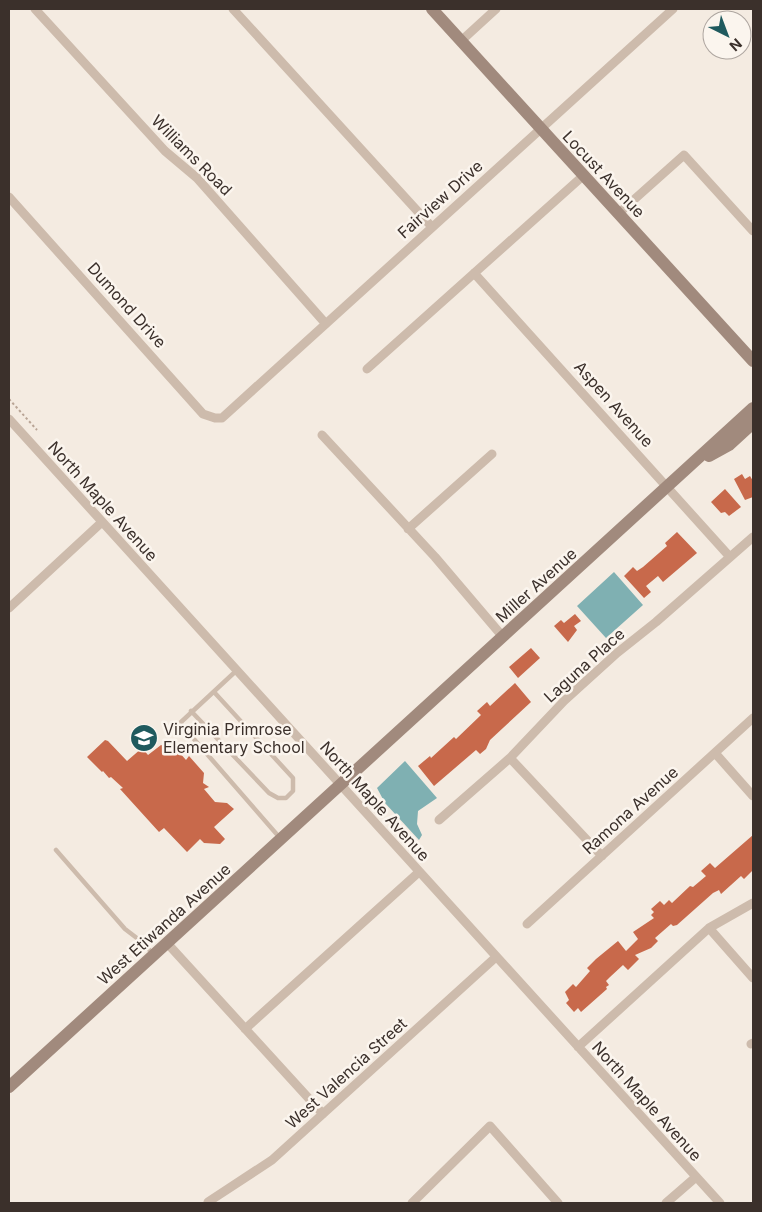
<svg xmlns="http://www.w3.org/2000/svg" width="762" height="1212" font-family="Inter,sans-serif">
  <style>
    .water { fill: #7fb0b2 }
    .building { fill: #c8694b }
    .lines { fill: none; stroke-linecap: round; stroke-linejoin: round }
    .path { stroke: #b9a596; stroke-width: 2; stroke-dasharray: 2.5 2.5; stroke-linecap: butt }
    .lane { stroke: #cdbbac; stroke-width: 4.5 }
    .street { stroke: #cdbbac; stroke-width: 9 }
    .secondary { stroke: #a18a7d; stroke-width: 12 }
    .labels { text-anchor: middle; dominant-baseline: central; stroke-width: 5; stroke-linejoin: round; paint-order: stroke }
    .street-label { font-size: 16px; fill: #3b302b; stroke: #fbf5ee }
    .poi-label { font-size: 16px; fill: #3b302b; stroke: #fbf5ee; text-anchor: start }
  </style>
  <rect width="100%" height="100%" fill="#f4ebe1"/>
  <path class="water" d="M614,572l29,33 -37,33 -29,-32z
    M405,761l32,37 -19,13 -1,13 5,11 -3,5 -34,-37 -8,-15z"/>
  <path class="building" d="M742,474l3,5 5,-3 3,5v16l-8,3 -11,-21z
    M725,489l16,18 -12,9 -4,-4 -4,1 -10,-11z
    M677,532l20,21 -34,29 -5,-6 -12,10 5,6 -7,6 -20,-22 9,-9 4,4 6,-4 24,-21 -2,-3z
    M575,614l6,7 -7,5 3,4 -9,12 -14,-16 7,-6 3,3z
    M531,648l9,10 -22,20 -9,-11z
    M515,683l16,19 -41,38 -4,9 -6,5 -4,-4 -42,36 -16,-20 12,-10 1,2 23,-21 2,2 25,-24 -4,-4 10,-9 3,4z
    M105,740l3,1 19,20 15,-13 6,7 13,-10 6,2 4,-4 15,17 3,-4 15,17 -1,10 6,4 -5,2 11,13 12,1 7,6 -20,18 11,12 -5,5 -16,-1 -4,-4 -13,13 -23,-24 -5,4 -39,-43 3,-1 -12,-11 -2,1 -6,-7 -1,1 -15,-15z
    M753,835v35l-9,9 -3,-3 -20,18 -2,-4 -6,3 -36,32 -4,1 -2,-2 -16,14 3,3 -7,7 -16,7 4,4 -11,11 -5,-5 -13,12 -4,4 3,4 -3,2 1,2 -26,23 -3,-4 -4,4 -8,-9 3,-3 -4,-8 8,-8 3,3 14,-16 -3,-3 9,-9 22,-18 8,10 12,-12 -5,-7 21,-14 -3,-3 3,-3 -3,-3 9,-8 4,4 5,-5 3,3 18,-17 3,1 13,-11 -5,-5 9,-8 5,5z"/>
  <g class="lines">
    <path class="path" d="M9,399l28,31"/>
    <path class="lane" d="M236,671l-56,52 100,115
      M191,711l78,82 9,5h8l7,-7v-13l-79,-86
      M56,850l69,79 17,13 11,12"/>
    <path class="street" d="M35,9l130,142 32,27 129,146
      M233,9l199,218
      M461,41l35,-32
      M9,197l194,217 12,4h7l451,-409
      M619,213l65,-58 69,76
      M474,273l256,284
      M367,369l217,-194
      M9,419l711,784
      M322,435l113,122 68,80
      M408,529l84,-75
      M9,608l93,-86
      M715,753l38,43
      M510,758l92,98
      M439,820l71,-62 54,-57 53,-48 39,-31 97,-85
      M527,924l226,-206
      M709,928l44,50
      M167,943l156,171
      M245,1029l174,-157
      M751,1044l2,-1
      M578,1047l131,-119 44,-25
      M208,1202l64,-42 224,-203
      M412,1203l78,-77 68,77
      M666,1203l30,-26"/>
    <path class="secondary" d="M432,9l321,352
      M709,456l20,-11 24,-22
      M9,1087l744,-679"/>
  </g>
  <defs>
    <g id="school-disc" transform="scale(1.4375)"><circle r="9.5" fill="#1f5a5e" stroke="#fbf5ee"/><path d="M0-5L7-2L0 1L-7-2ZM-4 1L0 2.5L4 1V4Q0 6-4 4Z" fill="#fff"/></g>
  </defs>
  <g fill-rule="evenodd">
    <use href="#school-disc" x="144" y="738"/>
  </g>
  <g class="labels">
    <g class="street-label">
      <text transform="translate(192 155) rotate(45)">Williams Road</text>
      <text transform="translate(604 174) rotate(47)">Locust Avenue</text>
      <text transform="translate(440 199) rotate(-42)">Fairview Drive</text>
      <text transform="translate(127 305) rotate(48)">Dumond Drive</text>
      <text transform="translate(614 404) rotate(48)">Aspen Avenue</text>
      <text transform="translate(103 501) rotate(48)">North Maple Avenue</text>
      <text transform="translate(536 585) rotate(-42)">Miller Avenue</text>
      <text transform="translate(584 665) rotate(-42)">Laguna Place</text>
      <text transform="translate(375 801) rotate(48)">North Maple Avenue</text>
      <text transform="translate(630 810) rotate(-42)">Ramona Avenue</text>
      <text transform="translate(164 924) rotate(-42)">West Etiwanda Avenue</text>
      <text transform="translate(346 1073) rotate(-42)">West Valencia Street</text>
      <text transform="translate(647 1101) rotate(48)">North Maple Avenue</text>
    </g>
    <g class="poi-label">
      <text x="163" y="729">Virginia Primrose<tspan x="163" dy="18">Elementary School</tspan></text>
    </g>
  </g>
  <rect width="762" height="1212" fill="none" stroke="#3b302b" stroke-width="20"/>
  <g transform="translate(727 35) rotate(138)"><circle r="24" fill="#fbf5ee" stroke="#aea6a0"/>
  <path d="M0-4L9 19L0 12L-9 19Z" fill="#1f5a5e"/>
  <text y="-8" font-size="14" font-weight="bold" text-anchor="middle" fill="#3b302b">N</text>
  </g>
</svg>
